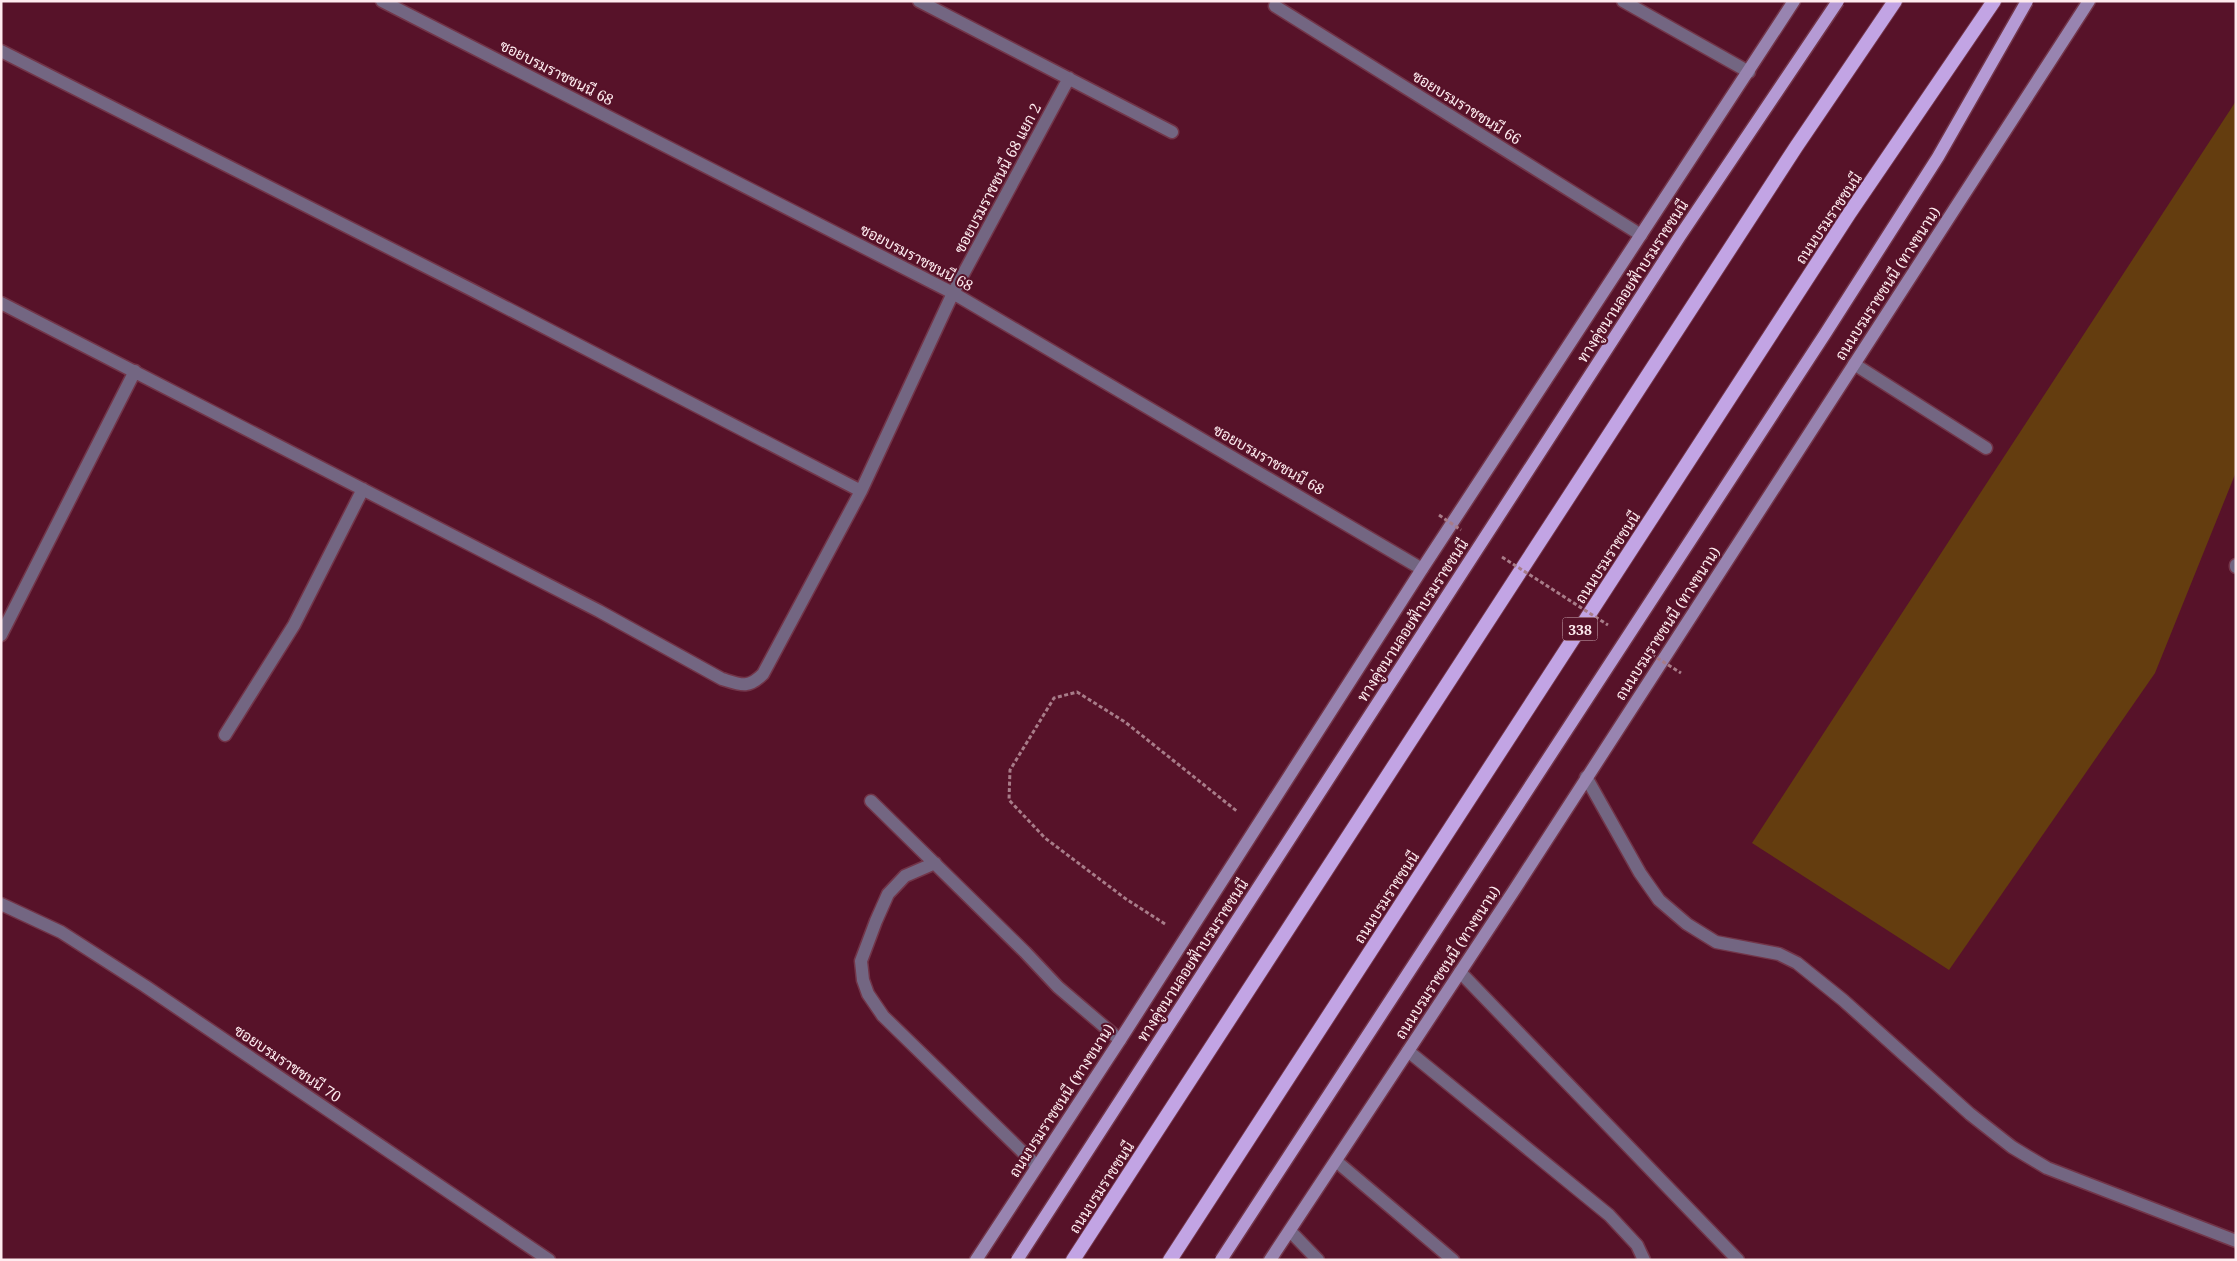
<svg xmlns="http://www.w3.org/2000/svg" width="2237" height="1261" font-family="'Noto Serif',Sarabun,serif">
  <style>
    .green { fill: #643d0f }
    .lines { fill: none; stroke-linecap: round; stroke-linejoin: round }
    .service-casing { stroke: #723549; stroke-width: 15 }
    .minor-casing { stroke: #723549; stroke-width: 15 }
    .secondary-casing { stroke: #723549; stroke-width: 15 }
    .trunk-casing { stroke: #723549; stroke-width: 16 }
    .path { stroke: #a87c89; stroke-width: 3; stroke-dasharray: 4 2.5; stroke-linecap: butt }
    .service { stroke: #736682; stroke-width: 12 }
    .minor { stroke: #736682; stroke-width: 12 }
    .secondary { stroke: #9884b0; stroke-width: 12 }
    .trunk { stroke: #c2a4e4; stroke-width: 14 }
    .primary-bridge-casing { stroke: #723549; stroke-width: 15; stroke-linecap: butt }
    .path-bridge { stroke: #a87c89; stroke-width: 3; stroke-dasharray: 4 2.5; stroke-linecap: butt }
    .primary-bridge { stroke: #b59ad4; stroke-width: 12 }
    .labels { text-anchor: middle; dominant-baseline: central; stroke-width: 4; stroke-linejoin: round; paint-order: stroke }
    .shield { fill: #571229; stroke: #ccaab4; stroke-width: 1 }
    .shield-label { font-size: 14px; font-weight: bold; fill: #feebef }
    .street-label { font-size: 15px; fill: #feebef; stroke: #571229 }
  </style>
  <rect width="100%" height="100%" fill="#571229"/>
  <path class="green" d="M2236,101v371l-81,201 -206,297 -197,-127z"/>
  <g class="lines">
    <g class="service-casing">
      <path id="service" d="M1854,364l132,84
        M871,801l154,151 33,35 62,53
        M935,863l-30,13 -17,18 -12,27 -15,40 2,19 5,14 15,22 154,150
        M1408,1051l201,164 28,30 7,15
        M1336,1161l117,99
        M1290,1231l28,29"/>
    </g>
    <g class="minor-casing">
      <path id="minor" d="M382,1l571,292 469,276
        M919,1l253,131
        M1623,1l126,71
        M1275,6l366,229
        M1,51l471,239 389,201 92,-198 116,-215
        M1,303l598,308 123,68c19,6 26,10 41,-5l98,-183
        M2236,565v2
        M1,635l134,-264
        M225,735l69,-110 69,-136
        M1586,777l54,96 19,27 28,24 29,18 63,12 18,9 46,37 127,114 42,33 35,21 189,73
        M1,904l60,28 84,54 404,274
        M1460,972l278,288"/>
    </g>
    <g class="secondary-casing">
      <path id="secondary" d="M976,1260l144,-220 302,-471 372,-568
        M1270,1260l243,-368 576,-891"/>
    </g>
    <g class="trunk-casing">
      <path id="trunk" d="M1073,1260l723,-1113 99,-146
        M1170,1260l679,-1046 145,-213"/>
    </g>
    <path class="path" d="M1165,924l-39,-25 -81,-61 -36,-38 1,-30 44,-72 23,-6 48,30 113,90"/>
    <use href="#service" class="service"/>
    <use href="#minor" class="minor"/>
    <use href="#secondary" class="secondary"/>
    <use href="#trunk" class="trunk"/>
    <g class="primary-bridge-casing">
      <path id="primary-bridge" d="M1017,1260l663,-1024 158,-235
        M1221,1260l604,-926 113,-177 89,-156"/>
    </g>
    <path class="path-bridge" d="M1439,515l22,15
      M1502,557l106,68
      M1646,651l35,22"/>
    <use href="#primary-bridge" class="primary-bridge"/>
  </g>
  <g class="labels">
    <rect class="shield" x="1562.5" y="617.5" width="35" height="23" rx="4"/>
    <g class="shield-label">
      <text x="1580" y="629">338</text>
    </g>
    <g class="street-label">
      <text transform="translate(557 72) rotate(27)">ซอยบรมราชชนนี 68</text>
      <text transform="translate(1467 107) rotate(32)">ซอยบรมราชชนนี 66</text>
      <text transform="translate(997 178) rotate(-62)">ซอยบรมราชชนนี 68 แยก 2</text>
      <text transform="translate(1828 218) rotate(-56)">ถนนบรมราชชนนี</text>
      <text transform="translate(917 257) rotate(28)">ซอยบรมราชชนนี 68</text>
      <text transform="translate(1632 281) rotate(-57)">ทางคู่ขนานลอยฟ้าบรมราชชนนี</text>
      <text transform="translate(1887 283) rotate(-57)">ถนนบรมราชชนนี (ทางขนาน)</text>
      <text transform="translate(1269 459) rotate(30)">ซอยบรมราชชนนี 68</text>
      <text transform="translate(1607 557) rotate(-57)">ถนนบรมราชชนนี</text>
      <text transform="translate(1412 620) rotate(-57)">ทางคู่ขนานลอยฟ้าบรมราชชนนี</text>
      <text transform="translate(1667 623) rotate(-57)">ถนนบรมราชชนนี (ทางขนาน)</text>
      <text transform="translate(1386 897) rotate(-57)">ถนนบรมราชชนนี</text>
      <text transform="translate(1192 960) rotate(-57)">ทางคู่ขนานลอยฟ้าบรมราชชนนี</text>
      <text transform="translate(1447 962) rotate(-57)">ถนนบรมราชชนนี (ทางขนาน)</text>
      <text transform="translate(288 1063) rotate(34)">ซอยบรมราชชนนี 70</text>
      <text transform="translate(1061 1100) rotate(-57)">ถนนบรมราชชนนี (ทางขนาน)</text>
      <text transform="translate(1101 1187) rotate(-57)">ถนนบรมราชชนนี</text>
    </g>
  </g>
  <rect width="2237" height="1261" fill="none" stroke="#feebef" stroke-width="5"/>
</svg>
